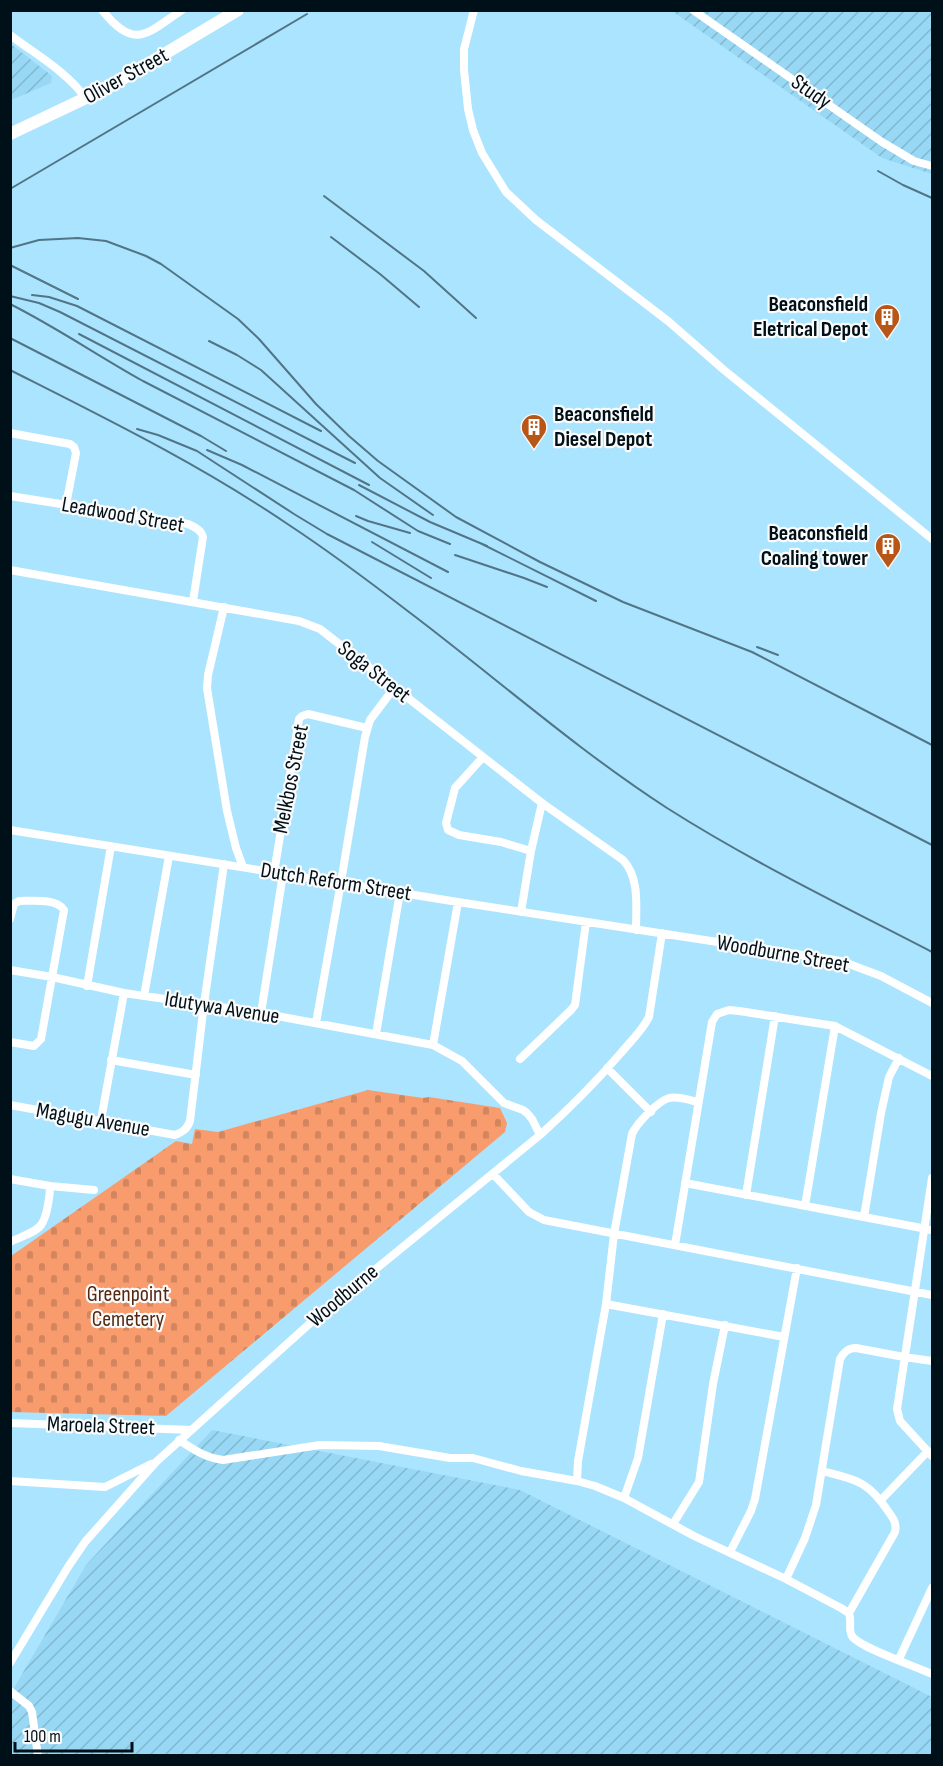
<svg xmlns="http://www.w3.org/2000/svg" width="943" height="1766" font-family="'Sofia Sans Condensed',sans-serif">
  <style>
    .industrial { fill: url(#industrial-furrows) }
    .cemetery { fill: url(#cemetery-stones) }
    .lines { fill: none; stroke-linecap: round; stroke-linejoin: round }
    .minor { stroke: #fff; stroke-width: 8 }
    .highway { stroke: #fff; stroke-width: 12 }
    .rail { stroke: #517586; stroke-width: 2 }
    .labels { text-anchor: middle; dominant-baseline: central; stroke-width: 4.5; stroke-linejoin: round; paint-order: stroke }
    .street-label { font-size: 22px; fill: #001018; stroke: #fbfbfb }
    .poi-label { font-size: 22px; font-weight: bold; fill: #001018; stroke: #fbfbfb; text-anchor: end }
    .park-label { font-size: 22px; fill: #542810; stroke: #fbfbfb }
  </style>
  <defs>
    <pattern id="industrial-furrows" width="10" height="10" patternUnits="userSpaceOnUse" patternTransform="scale(1.5)"><rect width="10" height="10" fill="#98d8f4"/><path d="M-1 1l2-2M0 10L10 0M9 11l2-2" fill="none" stroke="#81b8d0"/></pattern>
    <pattern id="cemetery-stones" width="16" height="16" patternUnits="userSpaceOnUse" patternTransform="scale(1.5)"><rect width="16" height="16" fill="#f89c6d"/><path d="M2 7V4a2 2 0 0 1 4 0v3zM10 15v-3a2 2 0 0 1 4 0v3z" fill="#d3855e"/></pattern>
  </defs>
  <rect width="100%" height="100%" fill="#abe4fe"/>
  <path class="industrial" d="M672,11h260v163l-50,-16z
    M11,44l41,32 -1,7 -40,17z
    M212,1430l308,60 412,207v58l-921,1v-63l75,-128z"/>
  <path class="cemetery" d="M368,1090l55,8 6,-1 71,11 7,15 -2,9 -339,284 -155,-4v-156l165,-115 16,3 3,-15 23,3z"/>
  <g class="lines">
    <path class="minor" d="M102,10c33,41 44,24 80,0
      M474,10l-10,39v21l4,39 5,21 9,23 24,39 30,28 132,101 56,49 208,169
      M693,10l189,132 32,19 18,5
      M10,35c25,19 59,38 76,64
      M10,433l60,11 4,3 2,6 -10,52
      M10,496l178,28c7,3 13,6 15,13l-10,64
      M10,570l289,51 21,8 222,174 81,57c17,18 13,47 13,70
      M224,607l-16,68 -1,13 20,123 9,37 7,19
      M483,757l-28,31 -9,35 2,7 11,5 42,7 30,9
      M10,830l448,72 383,59 40,15 51,27
      M274,873l25,-154 3,-3 6,-2 59,14
      M521,912l10,-61 11,-48
      M10,919l4,-15 5,-3c13,0 38,-3 45,9l-23,129 -7,7 -24,-4
      M10,970l42,7 72,16 137,20 172,32 29,16 42,42 19,7 4,3 5,6 8,16
      M87,986l24,-140
      M144,996l25,-140
      M261,1013l22,-139
      M316,1023l25,-141 24,-145 5,-17 24,-32
      M376,1034l24,-142
      M433,1045l25,-143
      M520,1059l51,-49 4,-5 11,-83
      M111,1060l85,15
      M607,1068l44,44
      M698,1102c-9,-2 -20,-6 -29,-4 -11,3 -32,25 -37,36l-18,100 -8,70 -28,157 -1,20 18,5 29,12 70,38 92,43 55,29 8,5c3,8 -1,17 3,23 6,11 65,31 80,38
      M10,1105l165,30c8,-3 12,-6 15,-14l14,-117 20,-140
      M101,1120l23,-127
      M493,1174l36,38 15,8 388,75
      M932,1178l-35,231 3,12 32,35
      M10,1179l40,7 44,4
      M685,1183l247,47
      M746,1195l29,-179
      M805,1206l30,-180
      M864,1217l17,-104 8,-36 10,-19
      M10,1242c10,-5 25,-9 31,-17 6,-8 9,-29 9,-39
      M675,1245l37,-223 5,-8 12,-4 10,1 96,15 97,50
      M606,1304l178,33
      M10,1423l181,7
      M179,1440c14,9 26,18 44,20l97,-15 59,1 71,12h23l48,13 56,10
      M822,1471c34,9 45,9 66,40 5,7 9,12 7,21l-46,81
      M10,1481l95,6 46,-23
      M624,1498l14,-40 25,-144
      M881,1500l47,-49
      M673,1524l26,-42 14,-98 12,-59
      M730,1552l21,-41 4,-12 42,-231
      M786,1579l19,-41 11,-33 24,-146c4,-7 8,-11 16,-11l48,9 28,4
      M899,1659l33,-71
      M10,1663l58,-96 17,-25 71,-80 161,-145 223,-182c29,-26 55,-52 80,-81 10,-12 22,-23 29,-37l13,-84
      M10,1691l19,15 3,6 6,44"/>
    <path class="highway" d="M10,134l99,-47 129,-77"/>
    <path class="rail" d="M878,171l25,14 29,13
      M10,189l297,-175
      M324,196l100,75 52,47
      M331,237l49,37 39,33
      M10,248l29,-8 39,-2 28,3 40,15 15,8 77,55 21,20 57,65 33,32 29,25 78,56 84,45 83,40 129,50 180,93
      M10,265l68,34
      M32,295l17,2 28,9 244,125
      M10,296l29,7 21,9 295,151
      M10,304c46,23 88,52 133,77l211,109 64,41 32,13
      M79,334l290,151
      M10,338l191,98 25,15
      M209,341l28,14 24,15 119,108 53,37
      M10,370c95,48 191,95 279,155 41,27 81,57 120,87 86,65 167,137 258,196 85,54 176,98 265,144
      M137,429l21,6 39,16 97,63 33,20 605,311
      M207,450l35,15 206,107
      M359,485l71,37 57,24
      M356,516l12,5 42,12
      M372,542l59,36
      M480,543l116,58
      M455,555l69,23 23,9
      M757,647l21,8"/>
  </g>
  <defs>
    <g id="building-pin" transform="scale(1.35)"><path d="M0 17L-7.5 6A9.5 9.5 0 1 1 7.5 6Z" fill="#b75617" stroke="#fbfbfb"/><path d="M-4-6H4V6H1V3H-1V6H-4ZM-2.5-4.3h1.7v1.8h-1.7ZM.8-4.3h1.7v1.8H.8ZM-2.5-1h1.7V.8h-1.7ZM.8-1h1.7V.8H.8Z" fill="#fff"/></g>
  </defs>
  <g fill-rule="evenodd">
    <use href="#building-pin" x="887" y="317"/>
    <use href="#building-pin" x="534" y="427"/>
    <use href="#building-pin" x="888" y="546"/>
  </g>
  <g class="labels">
    <g class="street-label">
      <text transform="translate(126 76) rotate(-29)">Oliver Street</text>
      <text transform="translate(811 92) rotate(35)">Study</text>
      <text transform="translate(123 515) rotate(10)">Leadwood Street</text>
      <text transform="translate(374 672) rotate(38)">Soga Street</text>
      <text transform="translate(291 779) rotate(-79)">Melkbos Street</text>
      <text transform="translate(336 882) rotate(9)">Dutch Reform Street</text>
      <text transform="translate(783 954) rotate(10)">Woodburne Street</text>
      <text transform="translate(222 1008) rotate(9)">Idutywa Avenue</text>
      <text transform="translate(93 1120) rotate(10)">Magugu Avenue</text>
      <text transform="translate(343 1296) rotate(-40)">Woodburne</text>
      <text transform="translate(101 1426) rotate(2)">Maroela Street</text>
    </g>
    <g class="poi-label">
      <text x="868" y="304">Beaconsfield<tspan x="868" dy="25">Eletrical Depot</tspan></text>
      <text x="554" y="414" text-anchor="start">Beaconsfield<tspan x="554" dy="25">Diesel Depot</tspan></text>
      <text x="868" y="533">Beaconsfield<tspan x="868" dy="25">Coaling tower</tspan></text>
    </g>
    <g class="park-label">
      <text x="128" y="1294">Greenpoint<tspan x="128" dy="25">Cemetery</tspan></text>
    </g>
  </g>
  <rect width="943" height="1766" fill="none" stroke="#001018" stroke-width="24"/>
  <path d="M15 1742v9h117v-9" fill="none" stroke="#001018" stroke-width="3"/>
  <text x="24" y="1742" font-size="18" fill="#001018" stroke="#fbfbfb" stroke-width="4.5" paint-order="stroke">100 m</text>
</svg>
